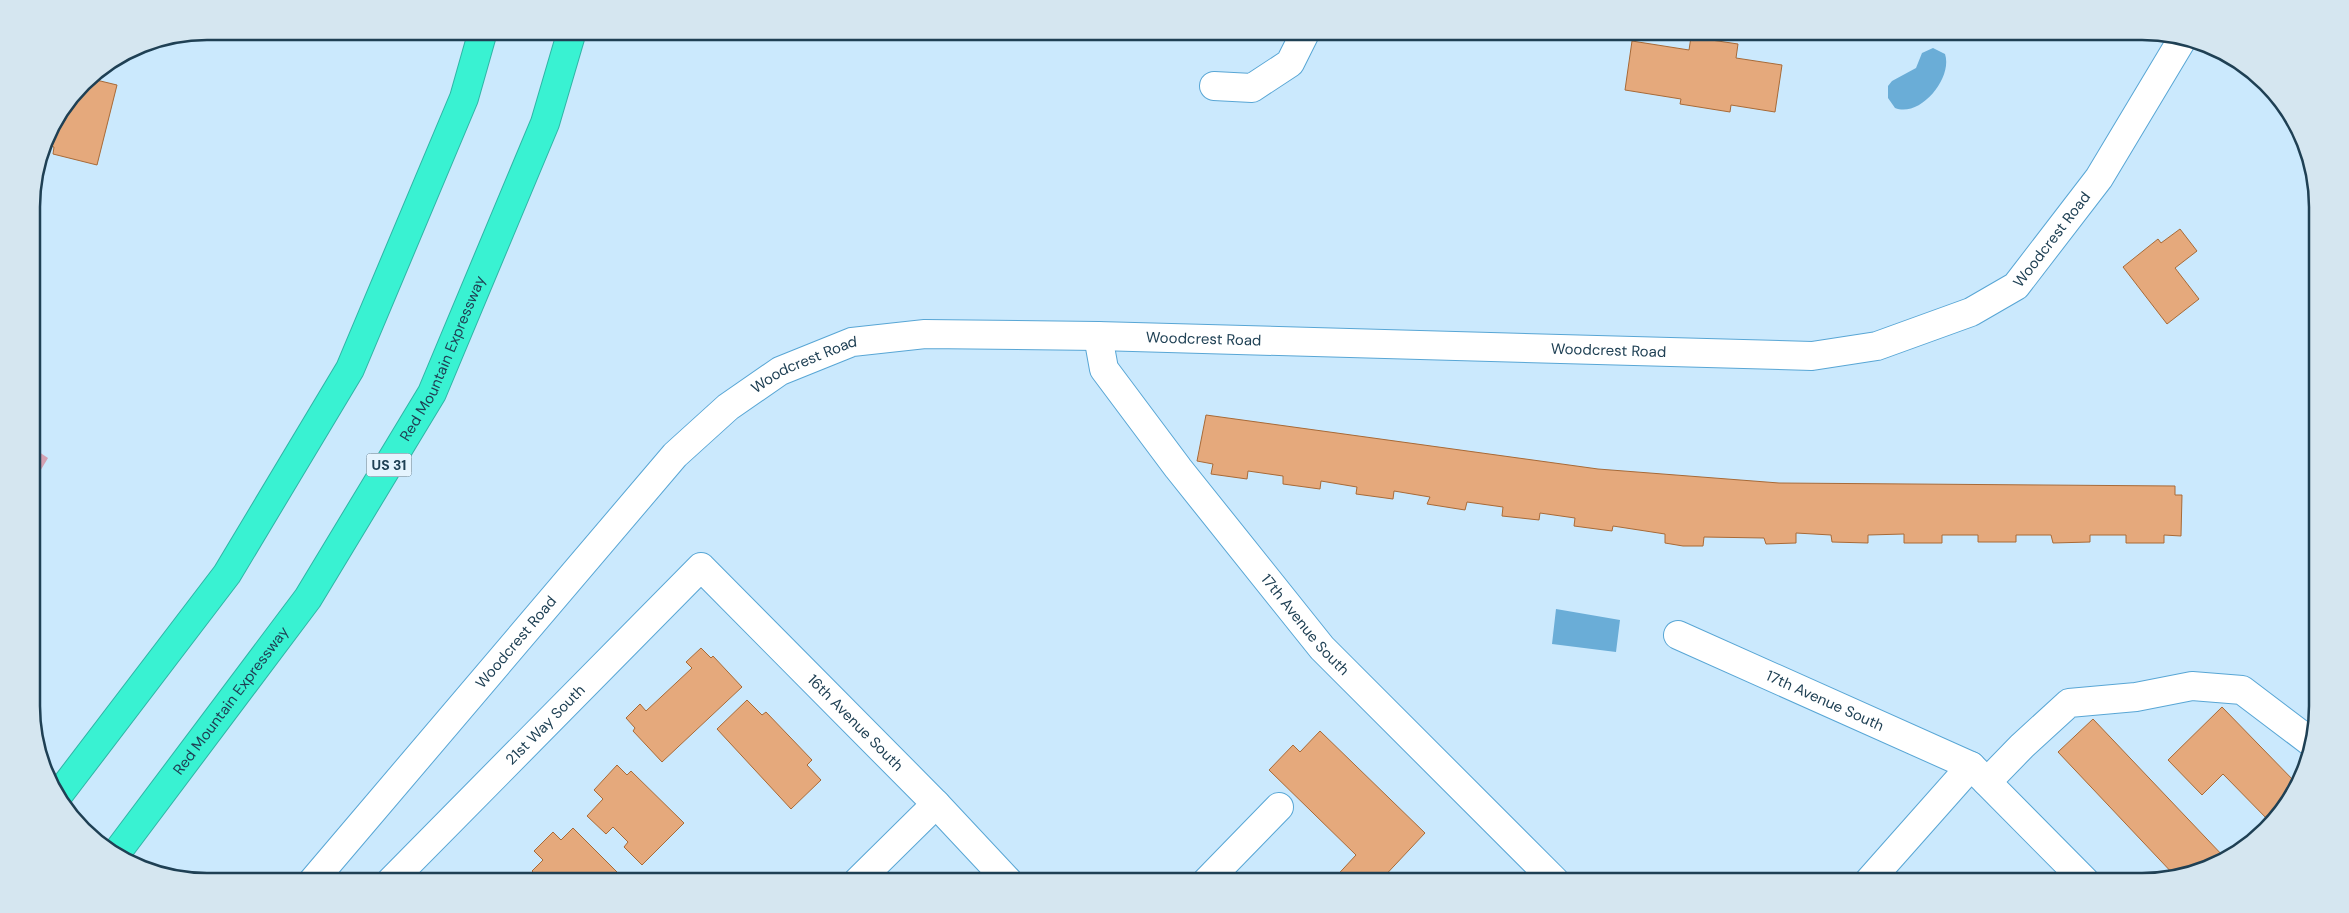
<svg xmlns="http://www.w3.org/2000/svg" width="2349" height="913" font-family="'DM Sans',sans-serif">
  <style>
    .green { fill: #d4a1b2 }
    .water { fill: #6aadd7 }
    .building { fill: #e5a97c; stroke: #a86a37 }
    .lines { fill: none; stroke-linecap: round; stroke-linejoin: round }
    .minor-casing { stroke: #58a6d5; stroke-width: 30 }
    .highway-casing { stroke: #30b4a6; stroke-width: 30 }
    .minor { stroke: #fff; stroke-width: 28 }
    .highway { stroke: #39f2d2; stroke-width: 28 }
    .labels { text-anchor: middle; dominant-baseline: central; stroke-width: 4; stroke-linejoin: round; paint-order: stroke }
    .shield { fill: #e5f4fe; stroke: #5a7687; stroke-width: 1 }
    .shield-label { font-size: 14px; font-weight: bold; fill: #1f4054 }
    .street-label { font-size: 15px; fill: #1f4054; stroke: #e5f4fe }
    .rim { fill: none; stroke: #1f4054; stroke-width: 2.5 }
  </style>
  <rect width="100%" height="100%" fill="#cbe9fd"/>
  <path class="green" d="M33,448l15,10 -15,25z"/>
  <path class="water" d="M1933,48l12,6c8,24 -25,64 -50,54l-7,-10v-12l4,-5 24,-13 6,-15z
    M1556,609l64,11 -4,32 -64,-8z"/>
  <path class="building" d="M1691,37l47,7 -2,14 46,7 -7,47 -44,-7 -1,7 -50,-8 1,-5 -56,-9 7,-49 57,9z
    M88,78l29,7 -20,80 -44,-11 1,-7 -9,-2 4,-16z
    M2180,229l17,22 -22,17 24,31 -32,25 -44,-57 35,-28 3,4z
    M1206,415l392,54 181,14 396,3v9h7l-1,41 -17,-1v8h-38v-8h-36v7l-37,1 -2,-8h-35v7h-38v-7h-36v8h-38v-9l-36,1v8l-36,-1 -1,-7 -35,-2v10l-30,1 -2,-6 -60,-1 -1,9h-20l-18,-3v-9l-52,-8 -1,5 -38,-5 1,-8 -35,-5 -1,7 -37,-4 1,-9 -36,-5 -2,8 -38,-6 3,-7 -36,-6 -1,8 -37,-5 1,-7 -36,-6 -1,8 -37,-5v-8l-35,-5 -1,8 -36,-5 2,-10 -16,-3z
    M701,648l10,10 2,-2 29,31 -80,75 -29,-31 2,-3 -9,-10 14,-14 6,7 46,-43 -6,-6z
    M747,700l15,15 4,-3 46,48 -5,5 14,15 -30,29 -74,-80z
    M2222,707l75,77 -15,29 -11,10 -48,-49 -21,21 -34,-35z
    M2093,719l132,139 -26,14 -23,5 -118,-125z
    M1320,731l105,102 -46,49h-48l25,-27 -87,-85 24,-25 7,7z
    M617,765l10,10 4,-4 53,52 -42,42 -18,-18 4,-5 -15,-15 -7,7 -19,-18 16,-17 -9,-9z
    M573,828l52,52 -1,2h-81l-11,-11 11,-11 -9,-9 19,-19 8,8z"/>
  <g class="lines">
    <g class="minor-casing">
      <g id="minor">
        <path d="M1214,86l38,2 38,-25 16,-32"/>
        <path id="s1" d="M1098,336l6,33 74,99 144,180 233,233"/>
        <path id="s2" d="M1678,635l293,131 114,115"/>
        <path d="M1987,782l35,-36 47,-43 67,-6 56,-11 50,4 70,53"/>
        <path d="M1869,881l102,-115"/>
        <path id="s3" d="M312,882l363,-427 53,-48 52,-36 72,-29 73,-8 173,2 714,20 65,-10 94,-34 45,-26 83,-108 84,-140"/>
        <path id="s4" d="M390,882l311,-315 235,237 73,78"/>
        <path d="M857,882l79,-78"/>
        <path d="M1206,882l73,-75"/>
      </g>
    </g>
    <g class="highway-casing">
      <g id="highway">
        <path d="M60,793l167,-219 123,-205 114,-271 19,-67"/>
        <path id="s5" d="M118,851l190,-253 124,-205 113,-270 27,-92"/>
      </g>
    </g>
    <use href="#minor" class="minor"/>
    <use href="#highway" class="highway"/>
  </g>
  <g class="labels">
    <rect class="shield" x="366.5" y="453.5" width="45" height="23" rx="4"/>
    <g class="shield-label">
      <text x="389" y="465">US 31</text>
    </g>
    <g class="street-label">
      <text stroke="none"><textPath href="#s3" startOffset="2010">Woodcrest Road</textPath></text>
      <text stroke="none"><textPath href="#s3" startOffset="1125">Woodcrest Road</textPath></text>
      <text stroke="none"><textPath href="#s3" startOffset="1530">Woodcrest Road</textPath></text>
      <text stroke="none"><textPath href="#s5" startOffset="592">Red Mountain Expressway</textPath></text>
      <text stroke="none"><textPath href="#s3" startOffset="720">Woodcrest Road</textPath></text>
      <text stroke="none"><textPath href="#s1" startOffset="359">17th Avenue South</textPath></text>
      <text stroke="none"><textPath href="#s3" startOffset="315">Woodcrest Road</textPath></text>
      <text stroke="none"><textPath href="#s5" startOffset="188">Red Mountain Expressway</textPath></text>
      <text stroke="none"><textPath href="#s2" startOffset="161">17th Avenue South</textPath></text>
      <text stroke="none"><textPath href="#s4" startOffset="662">16th Avenue South</textPath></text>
      <text stroke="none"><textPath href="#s4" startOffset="221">21st Way South</textPath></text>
    </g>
  </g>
  <path d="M0 0H2349V913H0ZM207 40H2142A167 167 0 0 1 2309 207V706A167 167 0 0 1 2142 873H207A167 167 0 0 1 40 706V207A167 167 0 0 1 207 40Z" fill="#d5e6f0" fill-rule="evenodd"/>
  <path class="rim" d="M207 40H2142A167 167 0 0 1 2309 207V706A167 167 0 0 1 2142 873H207A167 167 0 0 1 40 706V207A167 167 0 0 1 207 40Z"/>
</svg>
